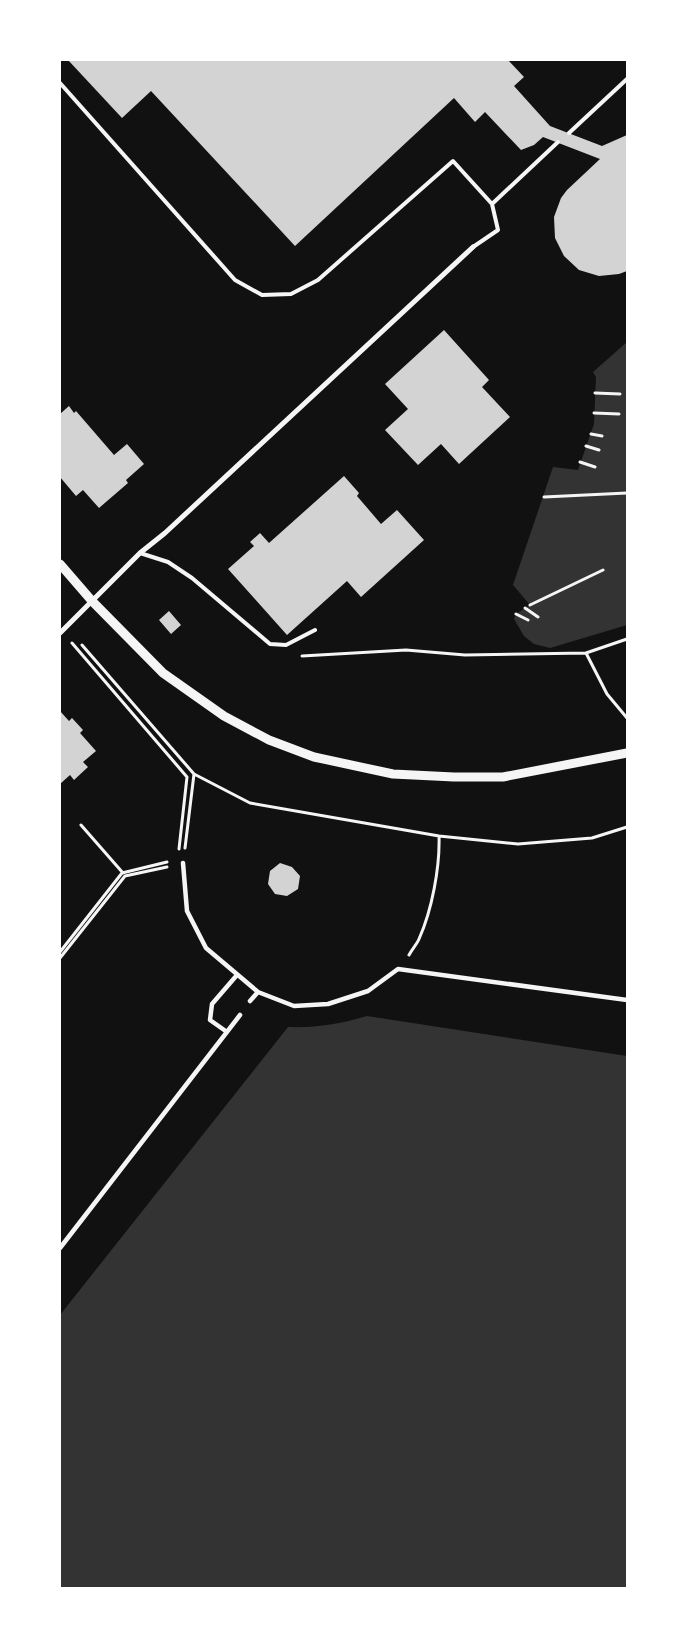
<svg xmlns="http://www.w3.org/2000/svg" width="687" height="1648" font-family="Mulish,sans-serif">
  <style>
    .water { fill: #333 }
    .building { fill: #d3d3d3 }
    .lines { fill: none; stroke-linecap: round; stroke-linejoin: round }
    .path { stroke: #f5f5f5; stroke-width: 3 }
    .service { stroke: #f5f5f5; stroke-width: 4 }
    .pedestrian { stroke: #f5f5f5; stroke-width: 4.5 }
    .minor { stroke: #f5f5f5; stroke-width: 5 }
    .tertiary { stroke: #f5f5f5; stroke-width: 9 }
  </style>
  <rect width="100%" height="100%" fill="#111"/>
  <path class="water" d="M627,342v283l-77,23 -16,-4 -10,-8 -10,-17 2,-5 14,-9 -17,-20 40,-118 25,3 16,-46 2,-47 -3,-5z
    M367,1016l260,40v532h-567v-273l228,-288c27,1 53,-3 79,-11z"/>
  <path class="building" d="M68,60h440l16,17 -10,9 36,40 52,20 25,-11v136l-8,3 -20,2 -20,-6 -15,-14 -9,-18 -1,-21 7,-19 6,-8 33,-31 -57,-22 -9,8 -13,5 -36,-38 -10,10 -21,-24 -159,148 -144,-155 -29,27z
    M444,330l45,50 -7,7 28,30 -51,47 -18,-20 -23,21 -33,-35 23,-21 -23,-25z
    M69,406l5,7 2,-2 38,44 13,-11 17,20 -18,16 2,3 -29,25 -16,-18 -7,6 -16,-19v-63z
    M344,476l15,17 -2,3 24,28 16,-14 27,30 -63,57 -14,-16 -60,54 -59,-66 26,-23 -4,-4 10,-9 9,10z
    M169,611l12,14 -10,9 -12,-14z
    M60,711l9,10 3,-3 11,12 -3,3 16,18 -13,11 5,5 -14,13 -4,-5 -10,9z
    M280,863l12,4 8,9 -2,13 -11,7 -12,-2 -7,-10 2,-13z"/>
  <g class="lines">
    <path class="path" d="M595,393l25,1
      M594,413l25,1
      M591,434l11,2
      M586,446l13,4
      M580,462l15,5
      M544,497l83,-4
      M530,605l73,-35
      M525,608l13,9
      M516,614l12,6
      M72,643l115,134 -8,72
      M82,645l112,129 56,29 189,33 79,8 74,-6 35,-11
      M586,653l41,-14
      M302,656l104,-6 59,5 121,-2 21,41 20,24
      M81,825l42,48
      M185,848l9,-74
      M60,952l62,-79 45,-11
      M409,955c3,-6 8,-11 10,-16 13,-29 21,-72 20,-103
      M60,958l65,-82 42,-9"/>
    <path class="service" d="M60,83l175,197 27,15 29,-1 27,-14 135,-119 39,43 6,26 -25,17
      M569,133l58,-54
      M492,204l66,-62
      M140,553l28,9 24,16 78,66 16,1 29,-15"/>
    <path class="pedestrian" d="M183,863l4,48 19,37 52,44 36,14 34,-2 40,-13 30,-22 229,31
      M250,1001l8,-9
      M227,1032l-17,-12 2,-16 25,-29
      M60,1248l180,-233"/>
    <path class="minor" d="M60,633l80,-80 25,-20 308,-286"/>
    <path class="tertiary" d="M60,564l32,37 71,72 61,43 45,24 45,17 79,17 61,3h49l124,-24"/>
  </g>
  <rect width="687" height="1648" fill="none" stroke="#ffffff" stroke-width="122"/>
</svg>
